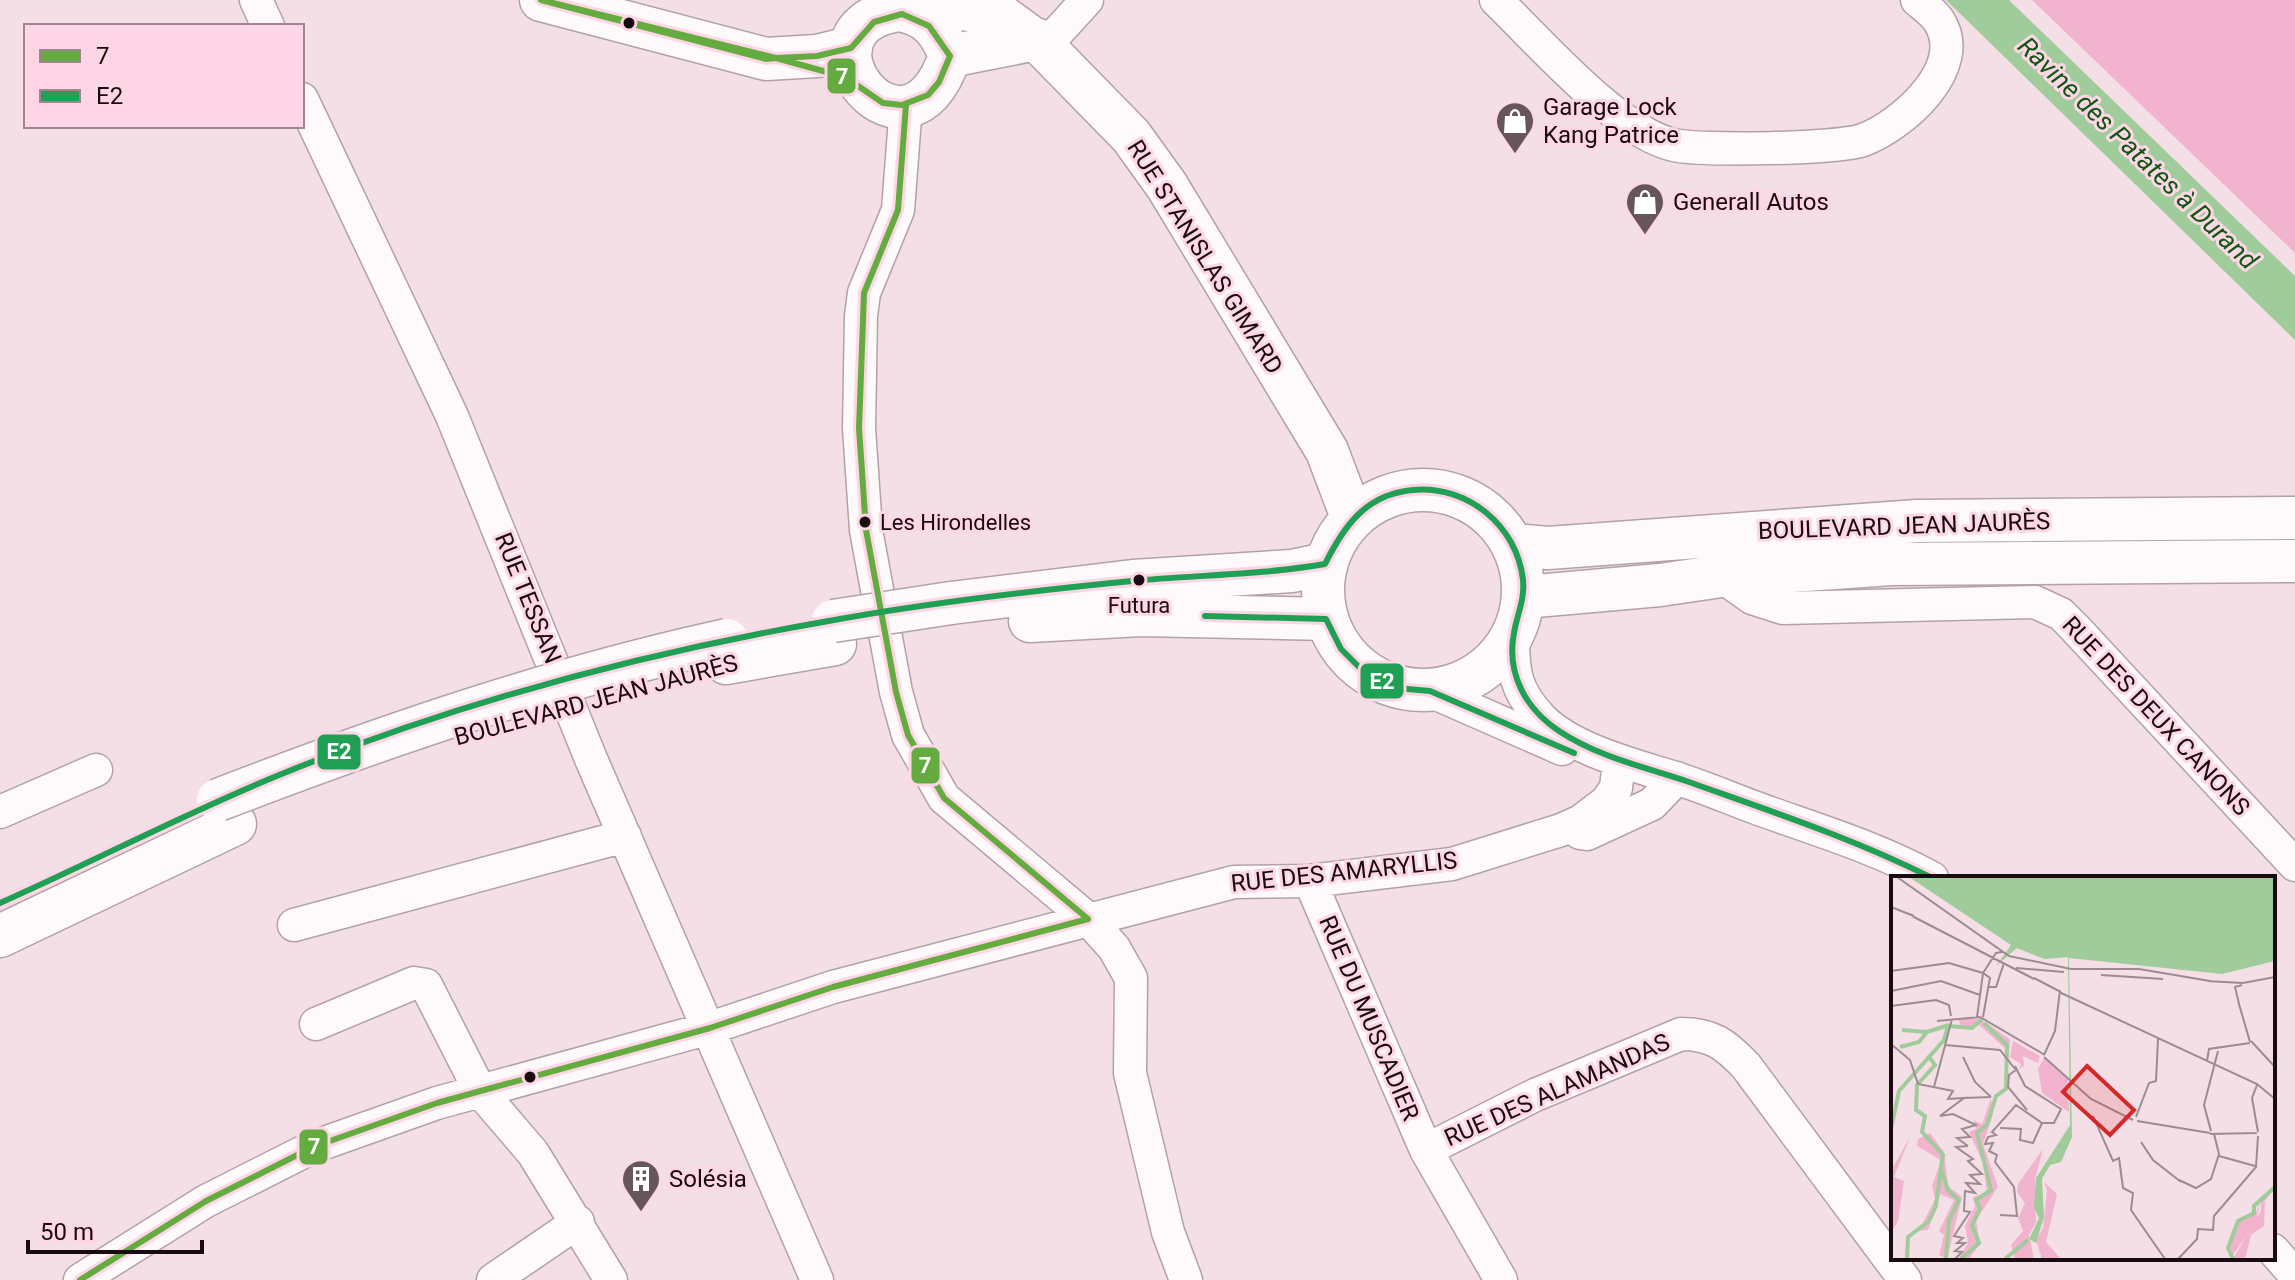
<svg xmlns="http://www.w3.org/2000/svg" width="2295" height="1280" font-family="Roboto,sans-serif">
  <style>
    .grass { fill: #f1b3cd }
    .water { fill: #a0cb9a }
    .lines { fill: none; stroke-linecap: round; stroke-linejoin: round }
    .minor-casing { stroke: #b2a2a8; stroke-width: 35 }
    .major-casing { stroke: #b2a2a8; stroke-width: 45 }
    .minor { stroke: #fefafb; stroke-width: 32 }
    .major { stroke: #fefafb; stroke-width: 42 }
    .major-bridge-casing { stroke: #b2a2a8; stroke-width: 45; stroke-linecap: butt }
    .major-bridge { stroke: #fefafb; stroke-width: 42 }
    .bus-1-casing { stroke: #fed6e5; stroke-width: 12 }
    .bus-2-casing { stroke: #fed6e5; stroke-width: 12 }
    .bus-1 { stroke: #64ab40; stroke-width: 6 }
    .bus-2 { stroke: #1fa055; stroke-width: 6 }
    .bus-dot { fill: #190c11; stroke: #fed6e5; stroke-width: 3 }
    .labels { text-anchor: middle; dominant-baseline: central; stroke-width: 6; stroke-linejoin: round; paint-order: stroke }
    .bus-label { font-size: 22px; fill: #190c11; stroke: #fed6e5; text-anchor: start }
    .poi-label { font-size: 24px; fill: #190c11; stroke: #fed6e5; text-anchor: start }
    .street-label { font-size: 24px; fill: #190c11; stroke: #fed6e5 }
    .water-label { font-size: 26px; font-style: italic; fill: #0e5813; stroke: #fed6e5 }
    .inset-river { fill: none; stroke: #a0cb9a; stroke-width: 4 }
    .inset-road { fill: none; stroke: #9d8b91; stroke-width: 2 }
    .view { fill: #d62828; fill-opacity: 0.15; stroke: #d62828; stroke-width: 4 }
    .inset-edge { fill: none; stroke: #190c11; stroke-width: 4 }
    .line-badge { stroke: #fed6e5; stroke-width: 3 }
    .badge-label { font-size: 22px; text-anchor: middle; font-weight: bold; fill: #fff }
  </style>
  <rect width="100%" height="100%" fill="#f5dfe7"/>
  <path class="grass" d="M2032,0h263v253z"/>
  <path class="water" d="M1946,0h63l286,276v64z"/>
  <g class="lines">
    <g class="minor-casing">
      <path id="minor" d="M256,0l12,26
        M1496,0c43,41 122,133 178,145 26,6 165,4 189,-5 38,-14 106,-72 76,-119 -5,-8 -15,-15 -22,-21
        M1044,47l43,-47
        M302,99l150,317 139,343 226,521
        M906,105l-8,105 -34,83 -3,23 -2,112 7,102 30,162 12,43 36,63 144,121 26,29 17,30 -1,95 38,159 18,48
        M1721,576l31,22 31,10 252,-6 26,12 14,14 220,237
        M1513,636c0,36 2,55 29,83 31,31 92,46 133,59 33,10 65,25 98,36 54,19 108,36 159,64
        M1430,691l132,58
        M0,812l96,-42
        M1580,833l7,1 65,-30 25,-26
        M1310,881l116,269 75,130
        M294,925l331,-89
        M316,1024l98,-41 12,2 54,106 53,62 78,127
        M1426,1150l109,-55 146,-61c31,0 44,10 65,32l159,214
        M2273,1250l22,25
        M80,1280l126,-79 107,-54 124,-44 273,-75 123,-41 401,-105 76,-1 142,-17 109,-34 20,-9 25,-19 10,-14 3,-27
        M493,1280l85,-58"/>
    </g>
    <g class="major-casing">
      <path id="major" d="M541,0l225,59 51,-3 34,-8
        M898,10c29,4 42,20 52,46 -44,130 -167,-27 -52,-46z
        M923,17l30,-9 46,6 45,33 87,89 36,50 160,265 25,66
        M950,56l86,-17
        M1323 590a100 100 0 1 1 200 0a100 100 0 1 1-200 0Z
        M1514,545l34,3 369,-27 378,-3
        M1524,597l136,-12 61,-9 170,-12 404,-3
        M951,603l182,-22 159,-10 33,-7
        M1030,621l111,-6 185,4
        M726,663l109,-19
        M0,936l235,-112"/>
    </g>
    <use href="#minor" class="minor"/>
    <use href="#major" class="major"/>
    <g class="major-bridge-casing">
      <path id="major-bridge" d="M833,621l118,-18
        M218,800c166,-64 335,-122 509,-160"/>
    </g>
    <use href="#major-bridge" class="major-bridge"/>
    <g class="bus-1-casing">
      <path id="bus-1" d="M541,0l235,58 -10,1z
        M902,14l27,12 21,30 -11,26 -11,13 -26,10 -19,-2 -38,-26 -69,-19 41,-2 34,-8 23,-26z
        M906,105l-8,105 -34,83 -5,135 7,102 30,162 12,43 36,63 144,121
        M80,1280l126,-79 107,-54 124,-44 273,-75 123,-41 255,-68"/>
    </g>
    <g class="bus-2-casing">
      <path id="bus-2" d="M1205,616l121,3 15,30 24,24 31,15 34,3 144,62
        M0,903c95,-42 187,-91 284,-130 173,-70 355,-119 539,-151 102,-19 206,-31 309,-41 64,-6 129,-6 193,-17 19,-38 41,-70 88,-74 54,-5 104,35 110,90 2,20 -6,34 -9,53 -8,41 12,76 45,98 39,26 86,36 130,51 81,29 166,57 243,96"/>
    </g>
    <use href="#bus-1" class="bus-1"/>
    <use href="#bus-2" class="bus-2"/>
  </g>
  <defs>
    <g id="shop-pin" transform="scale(2)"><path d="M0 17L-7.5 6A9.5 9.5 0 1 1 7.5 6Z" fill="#66565c" stroke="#fed6e5"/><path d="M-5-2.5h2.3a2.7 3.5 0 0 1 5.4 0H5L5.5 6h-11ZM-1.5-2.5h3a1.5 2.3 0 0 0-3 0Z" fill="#fff"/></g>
    <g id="building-pin" transform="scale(2)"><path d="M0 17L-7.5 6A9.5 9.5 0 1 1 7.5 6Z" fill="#66565c" stroke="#fed6e5"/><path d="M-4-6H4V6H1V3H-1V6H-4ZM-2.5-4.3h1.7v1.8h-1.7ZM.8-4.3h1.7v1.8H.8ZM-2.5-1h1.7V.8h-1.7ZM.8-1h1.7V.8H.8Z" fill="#fff"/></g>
  </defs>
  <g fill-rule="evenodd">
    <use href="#shop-pin" x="1515" y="121"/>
    <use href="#shop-pin" x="1645" y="202"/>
    <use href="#building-pin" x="641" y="1179"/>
  </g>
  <g class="bus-dot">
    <circle cx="629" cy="23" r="7"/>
    <circle cx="865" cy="522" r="7"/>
    <circle cx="1139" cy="580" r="7"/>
    <circle cx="530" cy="1077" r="7"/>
  </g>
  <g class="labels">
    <g class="bus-label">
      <text x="880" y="522">Les Hirondelles</text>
      <text x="1139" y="605" text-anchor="middle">Futura</text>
    </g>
    <g class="poi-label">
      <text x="1543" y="107">Garage Lock<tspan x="1543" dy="28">Kang Patrice</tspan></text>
      <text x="1673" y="202">Generall Autos</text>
      <text x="669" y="1179">Solésia</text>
    </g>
    <g class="street-label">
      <text transform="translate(1205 257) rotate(58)">RUE STANISLAS GIMARD</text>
      <text transform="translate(1904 526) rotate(-2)">BOULEVARD JEAN JAURÈS</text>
      <text transform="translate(528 598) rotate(68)">RUE TESSAN</text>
      <text transform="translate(596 700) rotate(-15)">BOULEVARD JEAN JAURÈS</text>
      <text transform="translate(2156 716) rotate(47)">RUE DES DEUX CANONS</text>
      <text transform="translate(1344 872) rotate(-6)">RUE DES AMARYLLIS</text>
      <text transform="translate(1369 1018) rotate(67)">RUE DU MUSCADIER</text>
      <text transform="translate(1557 1090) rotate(-24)">RUE DES ALAMANDAS</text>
    </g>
    <g class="water-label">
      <text transform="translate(2138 153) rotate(44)">Ravine des Patates à Durand</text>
    </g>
  </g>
  <g transform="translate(1891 876)">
    <rect width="384" height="384" fill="#f5dfe7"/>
    <path d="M67,142l22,1 30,20 -1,13 -30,-27 -18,2zM122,165l27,15 -2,7 -15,-7 1,10 -5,3 2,-5 -11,-7zM153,182l24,20 1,34 -27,-19 -4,-24zM370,324l-5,22 -23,33 -4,-7 9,-26 16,-8v-6l2,5z" fill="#f1b3cd"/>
    <path d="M100,222l2,16 -10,30 15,43 -22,33 4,24 -11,15h-11l10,-16 -3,-17 10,-20 -2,-9 14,-4 -4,-30 -14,-31 7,-3 -3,-9 9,4zM39,257l14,19 4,34 14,11 -15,62 -8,-4 5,-20 -5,-4 15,-31 -14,-6 -12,36 -9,1 16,-32 -3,-13 9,-26 -24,-14 1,-7zM19,261l-16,40 10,4 -6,40 -7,12v-62zM152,273l-8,30 1,43 -7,13 5,24h-19l-4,-14 12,-14 -5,-13 7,-15 -8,-11 1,-8zM153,306l13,12 -11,48 15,17h-19l-6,-19 7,-12 4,-38zM384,311l-10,14 -1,25 -13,9 -6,24h-12l28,-48v-11z" fill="#f1b3cd"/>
    <path d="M18,1h366v84l-53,13 -153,-16 3,179 -11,25 -11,3 -8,14 2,38 -8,26 -7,-4 10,-21 -5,-11 2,-29 34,-53 -2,-168 -24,2 -27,-11 -21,18 15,-21z" fill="#a0cb9a"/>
    <path class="inset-river" d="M11,154l25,2 22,-7M9,171l19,-5 8,-10M37,179l7,10 -18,20 -1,25 9,6 -3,16 21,23 -2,13M0,253l8,-38 45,-51 4,-14 24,2 10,-9M50,293l7,21 11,10 -10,20 -3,39M16,383l1,-22 21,-16 7,-15 5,-38M70,383l18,-16 -7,-18 8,-16 -4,-9 15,-10 -14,-57 10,-8 9,-29 10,-7 1,-44 -23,-22M114,383l23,-19M342,383l-5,-11 10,-27 16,-8v-7l21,-19"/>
    <path class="inset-road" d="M6,1l112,79 62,13h68l71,12M0,31l23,9M21,40l122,63M125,92l48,4M0,95l58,-8 34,10 7,5 -7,39M210,99l62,4M143,102l25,13M315,105l37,2 32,-6M98,111h7l8,-24M0,115l50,-10 39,14M168,116l198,92 18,15M348,128l11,38M0,130l45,-6 13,5 2,11M349,132l-5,-21 7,-2M86,141l6,-44 13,-20 6,-1M46,145l43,-4 65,38M360,165l24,26M0,168l19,16 8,24 35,7 -5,8 16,-1 -24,18 13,-2 23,11 -14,4 8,8 -13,1 11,8M54,169l55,5 15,19M153,179l11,-24 5,-41M72,181l12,25 16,15M153,181l47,42 42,21M316,185l2,-12 41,-6M125,194l-7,5 -1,12 19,23M366,209l-5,13 6,34M43,211l18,-68M73,222l27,-1M202,240l20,45 6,-3 4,30 10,5 -2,17 34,49M245,241l13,-34 7,-2 2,-42M246,245l73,12M109,252l21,1 -1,11 13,3 9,-20M320,255l-7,-26 14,-54M319,258l47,-1M250,266l12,18 28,22M328,280l36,10M288,304l17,8 15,-9 8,-25 -5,-20M109,339l17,1 -3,-29 -19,-25 2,-7 -8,-4 4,-8 -8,1 3,-7 8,-2 -4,-3 24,-27 26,18h12l7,-14 -36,-23 -10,-20M64,383l7,-7 -7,-1 10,-8h-8l6,-5 -9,-2 16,-24 -6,-1 1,-20 10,2 -9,-10 14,1 -10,-9 12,-1 -14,-13 5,-2 -17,-12 12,-1M287,383l19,-20 1,-10 15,1 1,-14 42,-49 2,-31"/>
    <path class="view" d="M196,190l47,44 -24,25 -47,-43z"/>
    <rect width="384" height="384" class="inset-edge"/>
  </g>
  <g class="line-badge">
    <rect x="826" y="57" width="31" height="38" rx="8" fill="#64ab40"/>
    <rect x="1359" y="662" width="46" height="38" rx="8" fill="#1fa055"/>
    <rect x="316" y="733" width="46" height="38" rx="8" fill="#1fa055"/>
    <rect x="910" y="746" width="31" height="39" rx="8" fill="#64ab40"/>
    <rect x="298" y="1128" width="31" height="38" rx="8" fill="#64ab40"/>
  </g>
  <g class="badge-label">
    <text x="842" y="84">7</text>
    <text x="1382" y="689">E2</text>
    <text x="339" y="759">E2</text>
    <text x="925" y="773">7</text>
    <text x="314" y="1154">7</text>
  </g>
  <rect x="24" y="24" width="280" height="104" fill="#fed6e5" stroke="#a28590" stroke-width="2"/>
  <rect x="40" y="50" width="40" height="12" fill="#64ab40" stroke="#a28590" stroke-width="2"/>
  <text x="96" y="64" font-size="24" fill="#190c11">7</text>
  <rect x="40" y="90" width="40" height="12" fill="#1fa055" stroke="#a28590" stroke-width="2"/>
  <text x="96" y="104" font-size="24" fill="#190c11">E2</text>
  <path d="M28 1240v12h174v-12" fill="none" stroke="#190c11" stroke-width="4"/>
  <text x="40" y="1240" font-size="24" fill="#190c11" stroke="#fed6e5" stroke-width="6" paint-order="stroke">50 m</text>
</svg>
